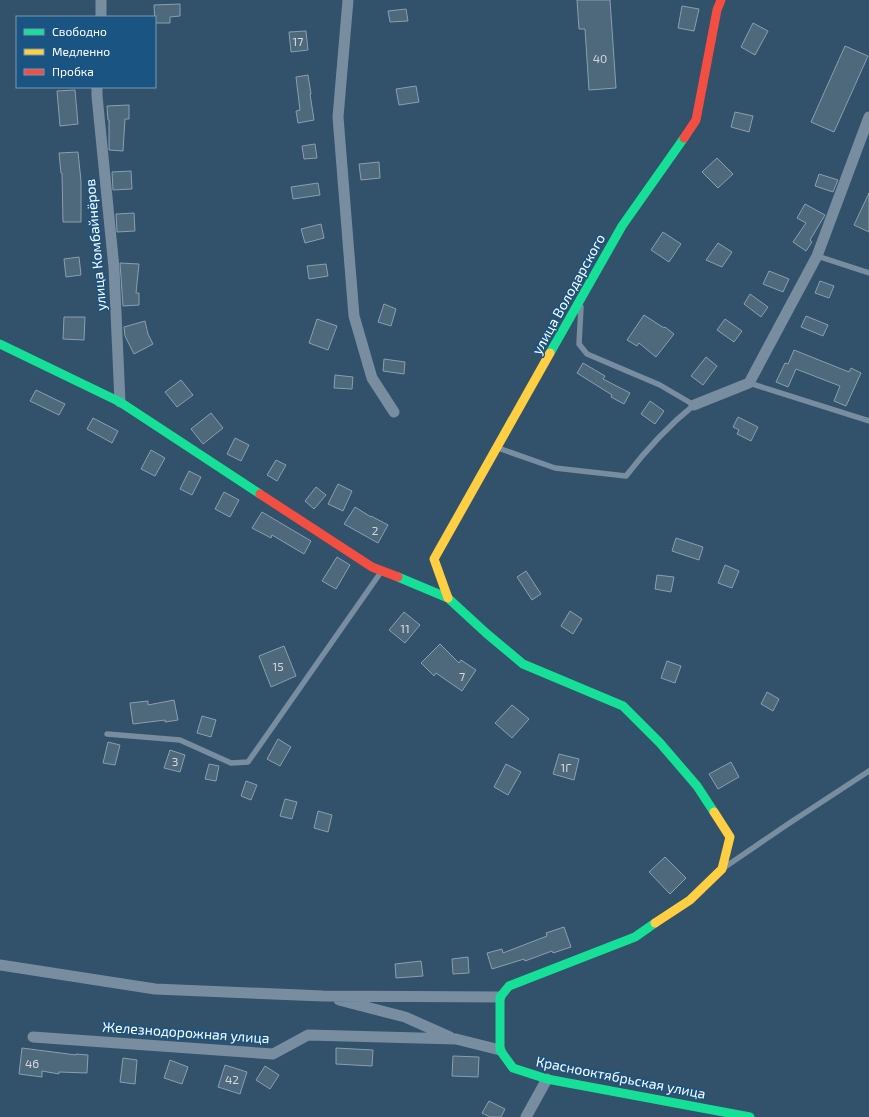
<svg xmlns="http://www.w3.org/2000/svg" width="869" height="1117" font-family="'Exo 2',sans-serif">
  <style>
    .building { fill: #4e687c; stroke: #8b9faf }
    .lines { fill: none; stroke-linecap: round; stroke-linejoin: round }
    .lane { stroke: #788da0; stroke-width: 5.5 }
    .street { stroke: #788da0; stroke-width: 11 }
    .fast { stroke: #16e098; stroke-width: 9 }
    .slow { stroke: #ffcf43; stroke-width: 9 }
    .jam { stroke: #f24e42; stroke-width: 9 }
    .labels { text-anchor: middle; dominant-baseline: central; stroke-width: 3; stroke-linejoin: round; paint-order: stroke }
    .number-label { font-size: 12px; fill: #d3d9de }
    .street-label { font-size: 14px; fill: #fff; stroke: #1a5482 }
  </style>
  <rect width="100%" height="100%" fill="#32516a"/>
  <path class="building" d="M577,0h33l6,88 -27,2 -4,-61h-6z
    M180,4v12l-10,1v6h-15l-1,-18z
    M682,6l17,3 -5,22 -16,-3z
    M406,9l2,12 -18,1 -2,-11z
    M753,23l15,8 -13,24 -14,-8z
    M306,31l2,19 -17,2 -2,-20z
    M845,46l23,10 -34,76 -23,-10z
    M308,75l3,19h-1l4,26 -16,3 -2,-12 4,-1 -4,-33z
    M416,86l3,16 -20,3 -3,-16z
    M75,90l3,34 -18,2 -3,-35z
    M129,105v14h-4l-2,32 -14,-1v-30h-1l-1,-14z
    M735,112l18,4 -4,16 -18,-5z
    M315,144l2,14 -13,1 -2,-13z
    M78,152l3,29v41h-18l-1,-49h-1l-2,-20z
    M717,158l16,16 -15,14 -16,-16z
    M379,162l1,16 -19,2 -2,-16z
    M131,171l1,18 -19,1 -1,-18z
    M819,174l19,6 -5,12 -18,-6z
    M318,183l2,12 -27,4 -2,-12z
    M869,193v39l-15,-7z
    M805,204l20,11 -15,25 2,2 -6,9 -13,-9 13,-19 -9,-5z
    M134,213l1,18 -18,1 -1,-18z
    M321,224l3,14 -19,5 -4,-14z
    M663,232l18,12 -12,18 -18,-12z
    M718,243l14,9 -10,15 -16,-7z
    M79,257l2,18 -15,2 -2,-18z
    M120,263l19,1 -3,29h3v12l-16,1z
    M326,264l2,12 -19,3 -2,-13z
    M769,271l20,8 -6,13 -20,-8z
    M820,281l14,5 -5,12 -14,-5z
    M750,294l18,13 -7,10 -17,-13z
    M384,304l12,5 -5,17 -13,-4z
    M644,315l20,13 1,-1 9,7 -18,23 -17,-14 -2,3 -10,-6z
    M806,316l22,9 -5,11 -22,-9z
    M64,317h21l-1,23 -21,-1z
    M317,319l20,7 -9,24 -19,-7z
    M725,319l17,12 -8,11 -17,-12z
    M145,321l3,13 5,10 -19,10 -9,-18 -1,-9z
    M794,350l55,22 2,-4 10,5 -15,33 -12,-5 6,-15 -44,-17 -8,18 -12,-5 9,-19 3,1z
    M706,357l11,9 -14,19 -12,-9z
    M384,359l21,3 -1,12 -21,-3z
    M583,363l22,13 -2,3 27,14 -6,11 -13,-7 1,-2 -35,-22z
    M335,375l18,2 -1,12 -18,-1z
    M181,380l12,15 -16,12 -12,-15z
    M36,390l29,14 -6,11 -29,-14z
    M650,401l14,10 -9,13 -14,-10z
    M211,413l12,15 -20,16 -12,-15z
    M738,417l20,10 -7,14 -14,-7 2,-4 -6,-3z
    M93,418l25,13 -6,12 -25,-14z
    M235,438l14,7 -8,16 -14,-7z
    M151,450l14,8 -10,18 -14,-7z
    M276,460l10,5 -9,16 -10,-6z
    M189,471l12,6 -9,18 -12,-6z
    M338,484l14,7 -9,20 -15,-7z
    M316,487l10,8 -12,14 -9,-8z
    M224,492l15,8 -9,17 -15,-8z
    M355,507l16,10v-1l17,9 -10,18 -34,-19z
    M262,512l49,29 -7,13 -32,-19 -1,3 -19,-10z
    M676,538l27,9 -4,13 -27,-9z
    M337,557l13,8 -14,24 -14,-8z
    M725,565l14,6 -7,17 -14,-5z
    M526,571l15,23 -9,6 -15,-23z
    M657,575l17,2 -3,15 -16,-3z
    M570,611l12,8 -9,15 -12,-8z
    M404,612l16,13 -15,18 -16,-13z
    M440,644l19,19 2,-3 15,10 -14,21 -26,-18 -2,3 -13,-13z
    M284,646l12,30 -25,11 -12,-31z
    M667,661l14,5 -6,17 -14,-5z
    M767,692l12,7 -6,12 -12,-7z
    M174,700l4,20 -13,2v-2l-32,4 -3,-21 18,-2v4z
    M512,705l17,14 -17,19 -17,-15z
    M202,716l14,4 -5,17 -14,-4z
    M278,739l13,8 -11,19 -13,-7z
    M108,742l12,3 -5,20 -12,-2z
    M170,750l15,5 -5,17 -16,-4z
    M559,754l20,5 -5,21 -21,-6z
    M731,762l8,15 -21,12 -9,-15z
    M209,764l10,2 -3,15 -11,-2z
    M506,764l15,8 -13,23 -14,-8z
    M246,781l11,4 -6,15 -10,-4z
    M285,799l12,3 -5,17 -12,-3z
    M318,811l14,4 -4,17 -14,-4z
    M665,857l21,21 -16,16 -21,-22z
    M564,927l7,20 -18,6 -1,-2 -27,10 -1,-2 -32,10 -5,-16 15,-4 1,4 44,-17 -1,-3z
    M468,957l1,16 -16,1 -1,-15z
    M421,961l2,15 -27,2 -1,-14z
    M22,1048l54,7v-1l12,1 -1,18 -28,-1v2l-17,-3v6l-23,-3z
    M336,1048l37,2 -1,16 -36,-2z
    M453,1056l26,1 -1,20 -26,-1z
    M123,1058l14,2 -2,24 -15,-2z
    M170,1060l18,7 -6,17 -18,-6z
    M225,1065l22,7 -7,22 -22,-7z
    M265,1066l14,9 -9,14 -14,-9z
    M489,1101l16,8 -4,8h-11l-8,-4z"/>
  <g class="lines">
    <path class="lane" d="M817,256l52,17
      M749,383l120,38
      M498,448l57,20 71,8c20,-26 42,-50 68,-71l-34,-20 -73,-31 -8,-10 2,-37
      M107,734l73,6 51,23 17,-1 133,-190
      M725,867l63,-43 81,-53"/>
    <path class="street" d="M348,0l-10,117 16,199 18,62 22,34
      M101,17v-17
      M97,87v9l17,172 6,134
      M694,405l55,-22 68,-127 52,-139
      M0,965l155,24 168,7 177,1
      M339,1000l66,17 45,20
      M33,1037l240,17 35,-19 148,4 44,11
      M526,1117l21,-38"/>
    <path class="fast" d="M0,344l120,58 140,92
      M550,353l72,-127 62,-88
      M398,577l50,21 38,35 37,31 100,42 37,37 37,43 17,26
      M655,923l-20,14 -126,49 -9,11v53l13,18 34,11 203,38"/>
    <path class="slow" d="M448,598l-14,-39 116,-206
      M655,923l35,-23 32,-31 8,-32 -16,-25"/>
    <path class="jam" d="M684,138l12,-18 21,-110 4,-10
      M260,494l112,73 26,10"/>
  </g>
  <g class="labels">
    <g class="number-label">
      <text x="298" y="41">17</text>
      <text x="600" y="58">40</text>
      <text x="375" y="530">2</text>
      <text x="405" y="628">11</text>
      <text x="278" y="666">15</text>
      <text x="462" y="676">7</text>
      <text x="175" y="761">3</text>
      <text x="566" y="767">1Г</text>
      <text x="32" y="1063">46</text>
      <text x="232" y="1079">42</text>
    </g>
    <g class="street-label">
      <text transform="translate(95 245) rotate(-95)">улица Комбайнёров</text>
      <text transform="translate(568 294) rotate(-61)">улица Володарского</text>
      <text transform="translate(186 1032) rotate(4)">Железнодорожная улица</text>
      <text transform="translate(621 1077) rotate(11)">Краснооктябрьская улица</text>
    </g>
  </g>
  <rect x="16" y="16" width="140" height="72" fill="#1a5482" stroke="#7698b4"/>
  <rect x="24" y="29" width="20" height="6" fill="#16e098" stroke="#7698b4"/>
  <text x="52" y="36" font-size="12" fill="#ffffff">Свободно</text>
  <rect x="24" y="49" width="20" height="6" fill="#ffcf43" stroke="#7698b4"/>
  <text x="52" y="56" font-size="12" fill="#ffffff">Медленно</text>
  <rect x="24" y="69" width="20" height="6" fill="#f24e42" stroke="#7698b4"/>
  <text x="52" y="76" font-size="12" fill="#ffffff">Пробка</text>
</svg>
